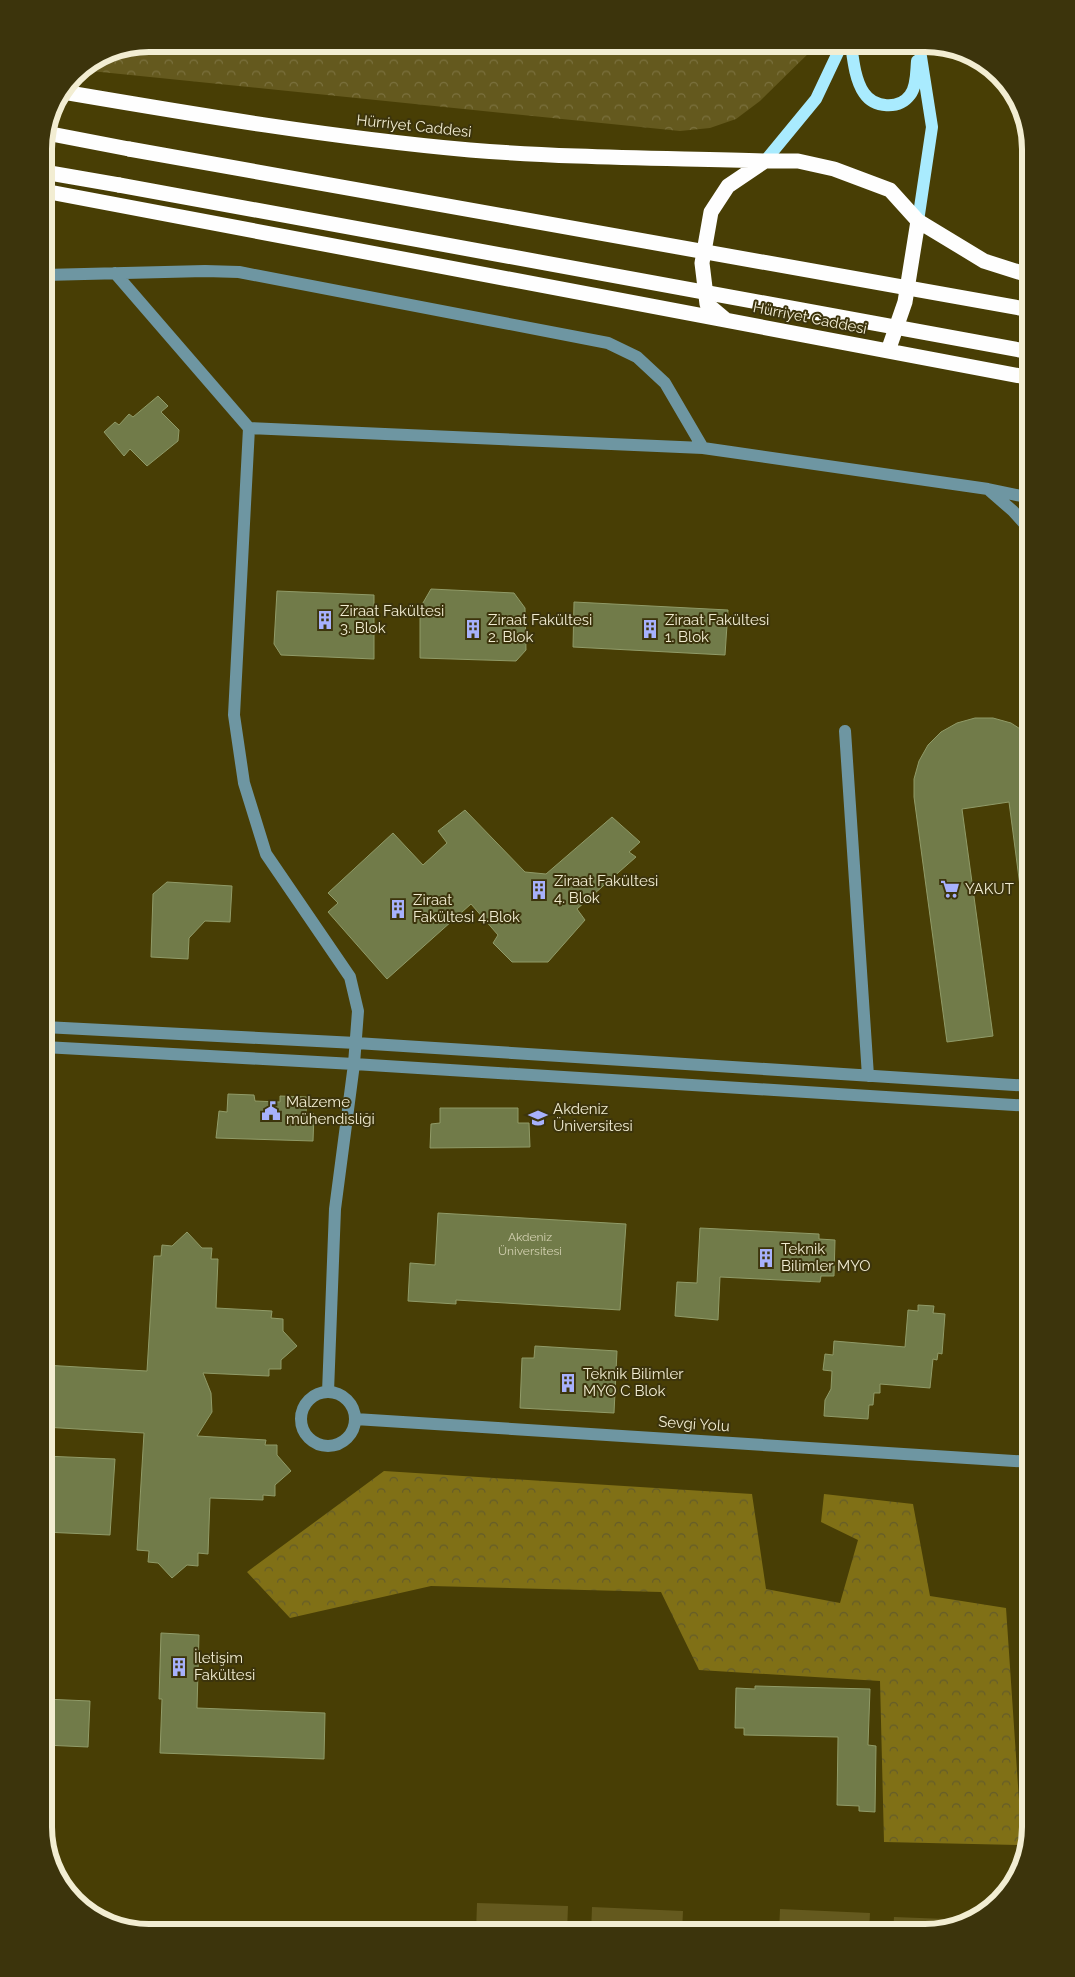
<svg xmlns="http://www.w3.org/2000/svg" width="1075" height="1977" font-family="Raleway,sans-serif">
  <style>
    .green { fill: #64591e }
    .forest { fill: url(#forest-crowns) }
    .park { fill: url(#park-crowns) }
    .building { fill: #717b49; stroke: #909b68 }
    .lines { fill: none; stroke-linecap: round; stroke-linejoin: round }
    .minor { stroke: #6e96a2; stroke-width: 12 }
    .major { stroke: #a9ebfe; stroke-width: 12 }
    .highway { stroke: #fefefe; stroke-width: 15 }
    .highway-bridge { stroke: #fefefe; stroke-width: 15 }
    .labels { text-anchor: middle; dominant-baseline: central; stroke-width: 4; stroke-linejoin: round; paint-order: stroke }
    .number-label { font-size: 12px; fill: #d2d0b0 }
    .street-label { font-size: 15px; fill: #f2edd2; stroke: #3c340c }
    .poi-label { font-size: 15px; fill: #f2edd2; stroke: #3c340c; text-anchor: start }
    .rim { fill: none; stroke: #f2edd2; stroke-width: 6 }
  </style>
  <defs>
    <pattern id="forest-crowns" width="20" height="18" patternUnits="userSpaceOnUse" patternTransform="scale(1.25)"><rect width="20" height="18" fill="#807016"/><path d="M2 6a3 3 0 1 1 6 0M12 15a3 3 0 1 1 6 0" fill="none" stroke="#645c2a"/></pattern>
    <pattern id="park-crowns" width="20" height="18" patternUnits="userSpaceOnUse" patternTransform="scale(1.25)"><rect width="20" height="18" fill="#64591e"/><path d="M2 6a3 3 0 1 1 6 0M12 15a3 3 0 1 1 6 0" fill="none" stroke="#7b713e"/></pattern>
  </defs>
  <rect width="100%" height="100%" fill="#483e05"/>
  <path class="green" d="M477,1903l91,3 -1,27h-91z
    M592,1907l91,4 -1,22h-91z
    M780,1909l90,4 -1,20h-90z
    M894,1917l78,3c-17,14 -56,13 -79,13z"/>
  <path class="forest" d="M384,1471l368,23 14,95 74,14 18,-63 -37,-18 3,-28 89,10 17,92 76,12 16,237 -138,-3 -4,-161 -181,-11 -38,-78 -230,-6 -141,32 -43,-46z"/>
  <path class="park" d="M150,44h668l-58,57 -24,18 -26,9 -30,3 -599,-61 28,-18z"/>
  <path class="building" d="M158,396l10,10 -7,6 18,18 -1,11 -31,25 -17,-17 -6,7 -20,-24 11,-10 4,3 10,-11 4,3z
    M431,589l83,4 11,15 1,42 -10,11 -96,-3v-50z
    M277,591l97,4v64l-93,-4 -7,-11z
    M574,602l154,8 -3,45 -152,-8z
    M975,718h18l18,5 20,13v173h-8l-14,-107 -47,7 31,227 -46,6 -33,-245v-18l5,-18 9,-16 13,-13 16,-9z
    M465,810l60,62 21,2 66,-57 28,25 -11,10 7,5 -59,52 8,11 -37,42h-36l-19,-19 5,-8 -27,-31 -84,75 -59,-67 10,-9 -10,-10 65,-60 30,32 24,-22 -9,-12z
    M167,882l65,4 -2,36 -25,-1 -16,17 -1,21 -37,-2 2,-63z
    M228,1094l26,1 1,6 25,1v-6l27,1 -1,17h8l-1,27 -97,-3 3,-27 8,1z
    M440,1108h78v15h11l1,24 -100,1 1,-24 9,-1z
    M438,1213l188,11 -6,86 -164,-10v4l-48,-3 2,-38 25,2z
    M700,1228l119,6v5l16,1 -1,36h-13l-1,6 -100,-5 -2,43 -43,-4 2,-34 20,1z
    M187,1232l15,16h10l-1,11h7l-2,49 56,3 -1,7 12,1v12l14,15 -16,14v9h-12v7l-66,-3 8,20 1,19 -15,24 69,4 -1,5h12v10l14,16 -16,14v11l-12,-1v5l-53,-2 -2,56 -10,-1v13l-11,-1 -15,13 -14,-15 -10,-1 1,-11 -12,-1 7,-117 -100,-6v-62l103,6 7,-115h7l1,-11 10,1z
    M918,1305l16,1 -1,7 12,1 -3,40 -4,-1 -1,7 -4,-1 -3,29 -50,-4v9h-6l-1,12h-4l-1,14 -44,-3 1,-16 6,-11 1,-18 -9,-1 2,-16 8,1 1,-14 71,6 3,-37 10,1z
    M535,1346l82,5 -3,62 -94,-5 2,-50h12z
    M44,1456l71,3 -5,76 -66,-3z
    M161,1633l38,2 -2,73 128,5 -1,46 -164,-6 2,-54h-3z
    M755,1686l115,3 -2,56 8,1 -1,66 -16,-1v-5l-22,-1 1,-68 -94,-2v-7h-9l1,-40 19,1z
    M44,1699l46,2 -2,46 -44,-2z"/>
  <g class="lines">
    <path class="minor" d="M115,273l134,155 -15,287 10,68 22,71 84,123 8,34 -4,53 -19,145 -7,183
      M44,275l161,-4 34,1 369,71 29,14 28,26 38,65
      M249,428l454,20 285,41 43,9
      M990,491l23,20 18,20
      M845,731l23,345
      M44,1027l312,16 675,43
      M44,1047l310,17 677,42
      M301 1419a27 27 0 1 1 54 0a27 27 0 1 1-54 0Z
      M355,1419l676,43"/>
    <path class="major" d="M851,44c2,15 4,36 13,49 10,15 35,17 46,2 7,-9 6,-24 7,-34
      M765,161l51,-62 26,-55
      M918,221l14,-94 -13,-83"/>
    <path class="highway" d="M63,92c135,23 271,46 407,58 98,8 197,8 295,11
      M46,133l83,16
      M44,172l75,13
      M44,191l987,187
      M918,221l66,40 47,15
      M726,320l-19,-16 -5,-41 9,-51 17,-26 37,-25h33l36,8 56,21 28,31 -13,81 -17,49"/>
    <path class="highway-bridge" d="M129,149l902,161
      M119,185l912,167"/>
  </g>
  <defs>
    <g id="building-bare" transform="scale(1.5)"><path d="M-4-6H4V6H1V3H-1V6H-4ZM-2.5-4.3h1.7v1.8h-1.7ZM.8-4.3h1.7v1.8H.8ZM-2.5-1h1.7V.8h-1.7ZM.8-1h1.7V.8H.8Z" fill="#a7b1fc" stroke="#3c340c" stroke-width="2.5" paint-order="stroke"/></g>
    <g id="supermarket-bare" transform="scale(1.5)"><path d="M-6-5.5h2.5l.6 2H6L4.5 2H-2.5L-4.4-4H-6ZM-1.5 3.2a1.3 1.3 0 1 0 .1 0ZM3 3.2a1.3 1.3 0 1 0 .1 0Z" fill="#a7b1fc" stroke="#3c340c" stroke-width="2.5" paint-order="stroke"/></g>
    <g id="civic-bare" transform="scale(1.5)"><path d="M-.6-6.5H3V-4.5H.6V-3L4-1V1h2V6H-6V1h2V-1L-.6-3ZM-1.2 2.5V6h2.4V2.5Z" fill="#a7b1fc" stroke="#3c340c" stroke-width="2.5" paint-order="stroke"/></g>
    <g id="university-bare" transform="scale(1.5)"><path d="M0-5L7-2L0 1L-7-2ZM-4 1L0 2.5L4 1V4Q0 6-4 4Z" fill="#a7b1fc" stroke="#3c340c" stroke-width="2.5" paint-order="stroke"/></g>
  </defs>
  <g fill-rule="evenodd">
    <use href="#building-bare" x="325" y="620"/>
    <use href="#building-bare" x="473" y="629"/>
    <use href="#building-bare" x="650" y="629"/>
    <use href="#supermarket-bare" x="950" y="889"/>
    <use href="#building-bare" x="539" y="890"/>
    <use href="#building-bare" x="398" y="909"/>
    <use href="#civic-bare" x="271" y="1111"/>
    <use href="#university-bare" x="538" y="1118"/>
    <use href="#building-bare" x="766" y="1258"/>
    <use href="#building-bare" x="568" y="1383"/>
    <use href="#building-bare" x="179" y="1667"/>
  </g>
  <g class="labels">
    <g class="number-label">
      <text x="530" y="1237">Akdeniz<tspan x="530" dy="14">Üniversitesi</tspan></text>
    </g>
    <g class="street-label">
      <text transform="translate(414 126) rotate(6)">Hürriyet Caddesi</text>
      <text transform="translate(810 318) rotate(11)">Hürriyet Caddesi</text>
      <text transform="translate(694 1424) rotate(4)">Sevgi Yolu</text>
    </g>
    <g class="poi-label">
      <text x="340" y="611">Ziraat Fakültesi<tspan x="340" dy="17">3. Blok</tspan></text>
      <text x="488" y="620">Ziraat Fakültesi<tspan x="488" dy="17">2. Blok</tspan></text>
      <text x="665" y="620">Ziraat Fakültesi<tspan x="665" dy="17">1. Blok</tspan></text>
      <text x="554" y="881">Ziraat Fakültesi<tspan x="554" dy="17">4. Blok</tspan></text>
      <text x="965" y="889">YAKUT</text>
      <text x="413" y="900">Ziraat<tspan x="413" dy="17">Fakültesi 4.Blok</tspan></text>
      <text x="286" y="1102">Malzeme<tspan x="286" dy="17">mühendisliği</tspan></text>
      <text x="553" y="1109">Akdeniz<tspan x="553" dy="17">Üniversitesi</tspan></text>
      <text x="781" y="1249">Teknik<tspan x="781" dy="17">Bilimler MYO</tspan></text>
      <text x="583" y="1374">Teknik Bilimler<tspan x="583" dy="17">MYO C Blok</tspan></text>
      <text x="194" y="1658">İletişim<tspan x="194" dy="17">Fakültesi</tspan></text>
    </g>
  </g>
  <path d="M0 0H1075V1977H0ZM149 52H925A97 97 0 0 1 1022 149V1827A97 97 0 0 1 925 1924H149A97 97 0 0 1 52 1827V149A97 97 0 0 1 149 52Z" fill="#3c340c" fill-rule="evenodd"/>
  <path class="rim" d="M149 52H925A97 97 0 0 1 1022 149V1827A97 97 0 0 1 925 1924H149A97 97 0 0 1 52 1827V149A97 97 0 0 1 149 52Z"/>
</svg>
